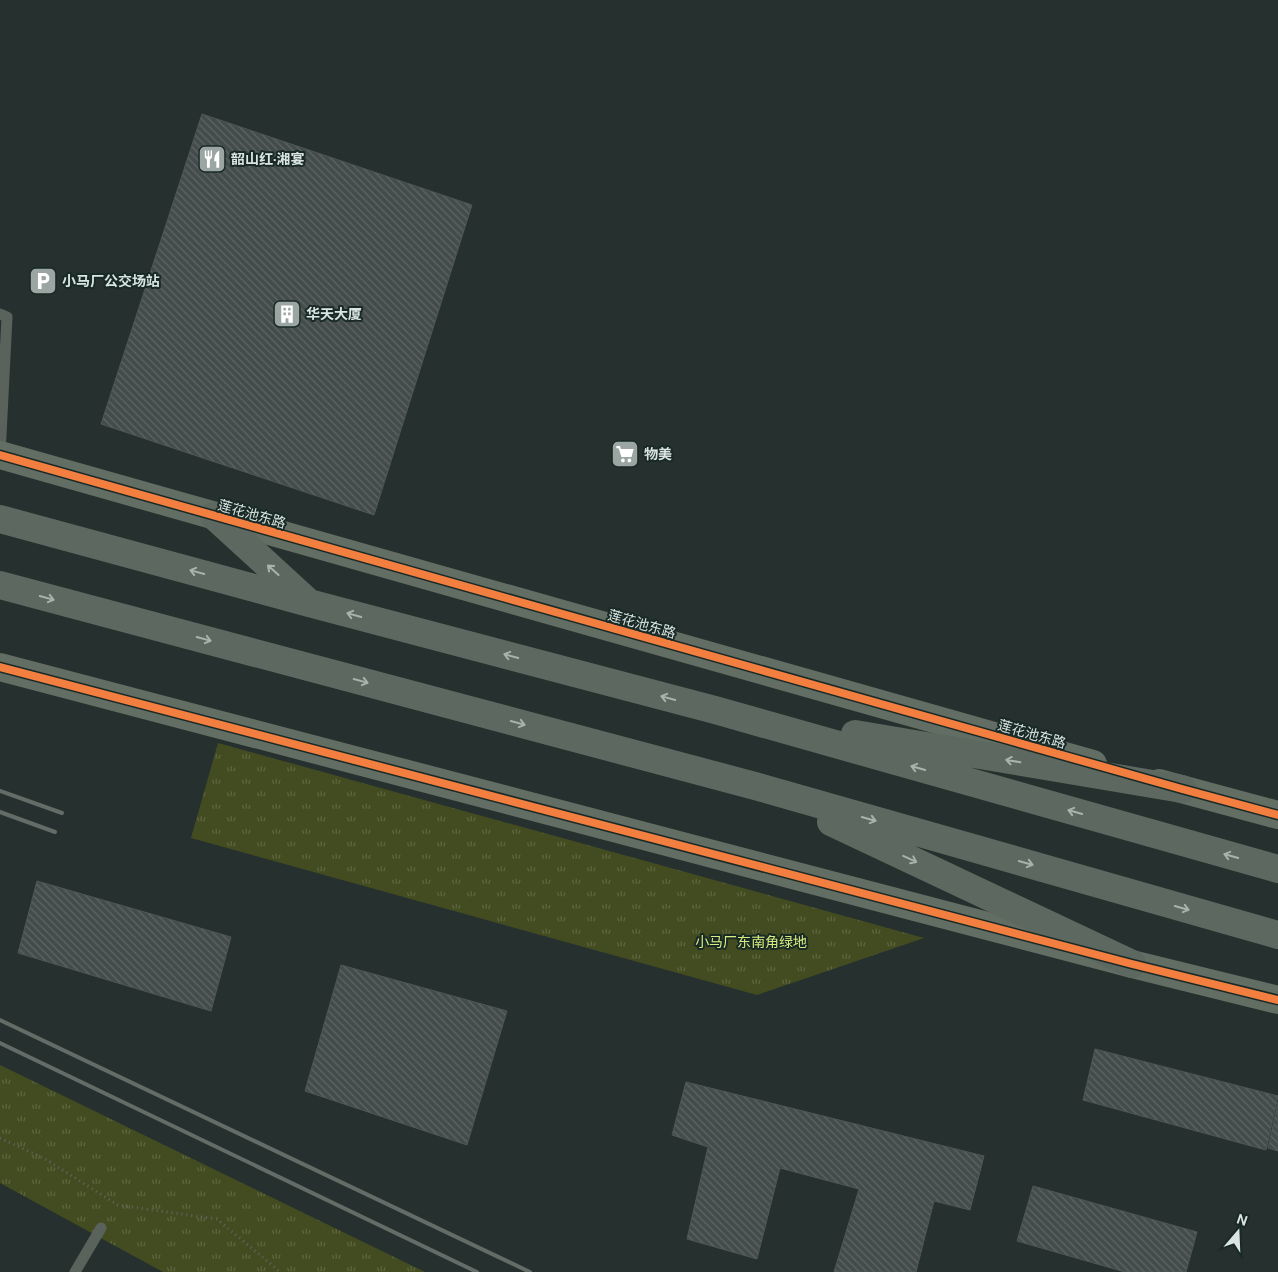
<svg xmlns="http://www.w3.org/2000/svg" width="1278" height="1272" font-family="'DM Sans','Noto Sans SC',sans-serif">
  <style>
    .park { fill: url(#park-tufts) }
    .building { fill: url(#building-back-hatch); stroke: #4e5656 }
    .lines { fill: none; stroke-linecap: round; stroke-linejoin: round }
    .path { stroke: #5e6662; stroke-width: 3; stroke-dasharray: 1 4; stroke-linecap: butt }
    .lane { stroke: #59625b; stroke-width: 11 }
    .secondary { stroke: #626d64; stroke-width: 28 }
    .highway { stroke: #5c6860; stroke-width: 28 }
    .rail { stroke: #636c67; stroke-width: 4 }
    .cycleway-casing { stroke: #192a26; stroke-width: 11 }
    .cycleway { stroke: #f27e40; stroke-width: 8 }
    .oneway { stroke: #a8b3ae }
    .labels { text-anchor: middle; dominant-baseline: central; stroke-width: 4; stroke-linejoin: round; paint-order: stroke }
    .poi-label { font-size: 14px; font-weight: bold; fill: #dae5e2; stroke: #192a26; text-anchor: start }
    .street-label { font-size: 14px; fill: #dae5e2; stroke: #192a26 }
    .park-label { font-size: 14px; fill: #d7eb7e; stroke: #192a26 }
  </style>
  <defs>
    <pattern id="park-tufts" width="24" height="20" patternUnits="userSpaceOnUse" patternTransform="scale(1.25)"><rect width="24" height="20" fill="#434c20"/><path d="M3 7l-1-3M5 7V3M7 7l1-3M15 17l-1-3M17 17v-4M19 17l1-3" fill="none" stroke="#5e6640"/></pattern>
    <pattern id="building-back-hatch" width="6" height="6" patternUnits="userSpaceOnUse" patternTransform="scale(1.25)"><rect width="6" height="6" fill="#434b4b"/><path d="M-1 5l2 2M0 0l6 6M5-1l2 2" fill="none" stroke="#5e6565"/></pattern>
  </defs>
  <rect width="100%" height="100%" fill="#26302e"/>
  <path class="park" d="M218,743l706,195 -167,57 -566,-157z
    M0,1065l425,207h-262l-163,-89z"/>
  <path class="building" d="M202,114l270,91 -98,310 -273,-91z
    M37,881l194,56 -20,74 -193,-58z
    M341,965l166,46 -40,134 -162,-54z
    M1095,1049l183,47 -12,54 -183,-50z
    M686,1082l298,74 -14,54 -36,-9 -18,71h-82l25,-83 -79,-21 -23,91 -70,-20 21,-92 -36,-12z
    M1278,1102v49l-10,-3z
    M1033,1186l164,46 -11,40h-61l-108,-31z"/>
  <g class="lines">
    <path class="path" d="M0,1138l45,21 73,46 99,14 63,53"/>
    <path class="lane" d="M0,314l7,3 -7,138
      M75,1272l26,-44"/>
    <path class="secondary" d="M0,455l1093,309
      M0,667l1132,297 146,36
      M1159,783l119,32"/>
    <path class="highway" d="M214,516l92,84
      M0,519l309,84 406,107 563,159
      M0,585l755,201 523,149
      M855,734l327,55
      M831,822l301,142"/>
    <path class="rail" d="M0,791l62,22
      M0,812l55,20
      M0,1020l530,252
      M0,1043l477,229"/>
    <g class="cycleway-casing">
      <path id="cycleway" d="M0,455l1182,334 96,26
        M0,667l1132,297 146,36"/>
    </g>
    <use href="#cycleway" class="cycleway"/>
  </g>
  <defs><path id="oneway-shaft" d="M-6 0H5M1.5-3L5.5 0L1.5 3" fill="none" stroke-width="1.6" stroke-linecap="round" stroke-linejoin="round" transform="scale(1.25)"/></defs>
  <g class="oneway">
    <use href="#oneway-shaft" transform="translate(273 570) rotate(-138)"/>
    <use href="#oneway-shaft" transform="translate(197 572) rotate(-165)"/>
    <use href="#oneway-shaft" transform="translate(47 598) rotate(15)"/>
    <use href="#oneway-shaft" transform="translate(354 615) rotate(-165)"/>
    <use href="#oneway-shaft" transform="translate(204 639) rotate(15)"/>
    <use href="#oneway-shaft" transform="translate(511 656) rotate(-165)"/>
    <use href="#oneway-shaft" transform="translate(361 681) rotate(15)"/>
    <use href="#oneway-shaft" transform="translate(668 698) rotate(-165)"/>
    <use href="#oneway-shaft" transform="translate(518 723) rotate(15)"/>
    <use href="#oneway-shaft" transform="translate(1013 761) rotate(-170)"/>
    <use href="#oneway-shaft" transform="translate(918 768) rotate(-164)"/>
    <use href="#oneway-shaft" transform="translate(1075 812) rotate(-164)"/>
    <use href="#oneway-shaft" transform="translate(869 819) rotate(16)"/>
    <use href="#oneway-shaft" transform="translate(1231 856) rotate(-164)"/>
    <use href="#oneway-shaft" transform="translate(910 859) rotate(25)"/>
    <use href="#oneway-shaft" transform="translate(1026 863) rotate(16)"/>
    <use href="#oneway-shaft" transform="translate(1182 908) rotate(16)"/>
  </g>
  <defs>
    <g id="restaurant-square" transform="scale(1.4375)"><rect x="-9" y="-9" width="18" height="18" rx="4" fill="#9ba6a3" stroke="#192a26"/><path d="M-5-6h1v4h1v-4h1v4h1v-4h1v5L-1.5 .5V6h-2V.5L-5-1ZM5-6V6H3V1.5H1.5Q1.5-4 5-6Z" fill="#fff"/></g>
    <g id="parking-square" transform="scale(1.4375)"><rect x="-9" y="-9" width="18" height="18" rx="4" fill="#9ba6a3" stroke="#192a26"/><path d="M-3.5-5.5H1a3.5 3.5 0 0 1 0 7H-1V5.5H-3.5ZM-1-3.4V-.6H.8a1.4 1.4 0 0 0 0-2.8Z" fill="#fff"/></g>
    <g id="building-square" transform="scale(1.4375)"><rect x="-9" y="-9" width="18" height="18" rx="4" fill="#9ba6a3" stroke="#192a26"/><path d="M-4-6H4V6H1V3H-1V6H-4ZM-2.5-4.3h1.7v1.8h-1.7ZM.8-4.3h1.7v1.8H.8ZM-2.5-1h1.7V.8h-1.7ZM.8-1h1.7V.8H.8Z" fill="#fff"/></g>
    <g id="supermarket-square" transform="scale(1.4375)"><rect x="-9" y="-9" width="18" height="18" rx="4" fill="#9ba6a3" stroke="#192a26"/><path d="M-6-5.5h2.5l.6 2H6L4.5 2H-2.5L-4.4-4H-6ZM-1.5 3.2a1.3 1.3 0 1 0 .1 0ZM3 3.2a1.3 1.3 0 1 0 .1 0Z" fill="#fff"/></g>
  </defs>
  <g fill-rule="evenodd">
    <use href="#restaurant-square" x="212" y="159"/>
    <use href="#parking-square" x="43" y="281"/>
    <use href="#building-square" x="287" y="314"/>
    <use href="#supermarket-square" x="625" y="454"/>
  </g>
  <g class="labels">
    <g class="poi-label">
      <text x="231" y="159">韶山红·湘宴</text>
      <text x="62" y="281">小马厂公交场站</text>
      <text x="306" y="314">华天大厦</text>
      <text x="644" y="454">物美</text>
    </g>
    <g class="street-label">
      <text transform="translate(252 514) rotate(16)">莲花池东路</text>
      <text transform="translate(642 624) rotate(16)">莲花池东路</text>
      <text transform="translate(1032 734) rotate(16)">莲花池东路</text>
    </g>
    <g class="park-label">
      <text x="751" y="942">小马厂东南角绿地</text>
    </g>
  </g>
  <g transform="translate(1238 1232) rotate(19)" stroke="#192a26" stroke-width="4" paint-order="stroke">
  <path d="M0-4L9 19L0 12L-9 19Z" fill="#dae5e2"/>
  <text y="-8" font-size="14" font-weight="bold" text-anchor="middle" fill="#dae5e2">N</text>
  </g>
</svg>
